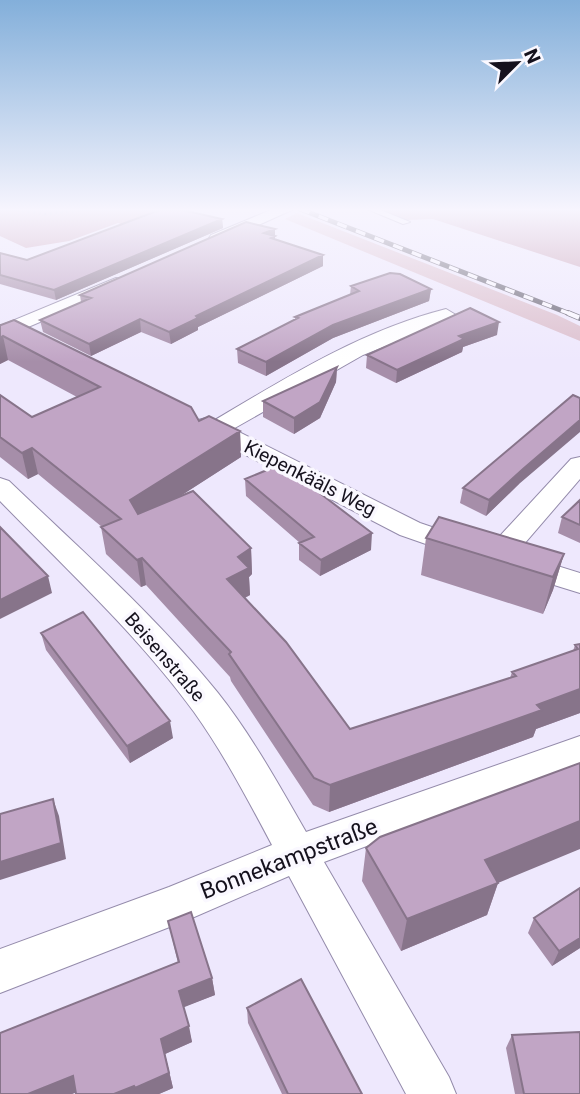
<svg xmlns="http://www.w3.org/2000/svg" width="580" height="1094" font-family="Roboto,sans-serif">
  <style>
    .green { fill: #dcbfcd }
    .forest { fill: #caa1b5 }
    .lines { fill: none; stroke-linecap: round; stroke-linejoin: round }
    .service-casing { stroke: #948bab; stroke-width: 2 }
    .minor-casing { stroke: #948bab; stroke-width: 2 }
    .path { stroke: #948fa0; stroke-width: 2.5; stroke-dasharray: 2 3.5; stroke-linecap: butt }
    .service { fill: #fff; fill-rule: evenodd }
    .minor { fill: #fff; fill-rule: evenodd }
    .rail-far1-casing { stroke: #676372; stroke-width: 5 }
    .rail-casing { stroke: #676372; stroke-width: 6 }
    .rail-far1 { stroke: #faf8ff; stroke-width: 3.5; stroke-dasharray: 10; stroke-linecap: butt }
    .rail { stroke: #faf8ff; stroke-width: 4.5; stroke-dasharray: 12; stroke-linecap: butt }
    .wall { fill: #a68ea9 }
    .shaded-wall { fill: #87748a }
    .building { fill: #c1a5c5; stroke: #87748a; stroke-width: 2 }
    .labels { text-anchor: middle; dominant-baseline: central; stroke-width: 7; stroke-linejoin: round; paint-order: stroke }
    .street-label { font-size: 19px; fill: #15111d; stroke: #faf8ff }
    .near-street-label { font-size: 23px; fill: #15111d; stroke: #faf8ff }
  </style>
  <rect width="100%" height="100%" fill="#eee8fd"/>
  <path class="green" d="M297,213l260,102 23,11v15l-295,-122z"/>
  <path class="forest" d="M0,209h188l-57,19 -13,-5 -49,18 -43,7 -26,-12z
    M377,209h203v58l-147,-48 -27,1z"/>
  <g class="lines">
    <g class="service-casing">
      <path id="service" d="M367,209h11l32,13 -7,2z"/>
    </g>
    <g class="minor-casing">
      <path id="minor" d="M273,209h21l-71,32 -6,2 -8,-5 2,-3z
        M116,278l6,1 3,4 -3,4 -122,52v-13z
        M446,309l10,6 -3,4 -90,36 -130,74 187,94 53,18 4,7 -4,7 -10,2 -63,-22 -193,-100 -13,-10 4,-5 8,-2 9,2c72,-43 148,-90 231,-111z
        M580,457v22l-74,86 -10,2 -10,-2 -4,-7 4,-7 85,-92z
        M0,478l9,3c71,68 147,135 209,212 34,43 61,92 88,139l274,-96v30l-256,96 125,215 7,17h-50l-117,-218 -104,45 -185,72v-44l169,-62 103,-42c-24,-45 -48,-91 -78,-133 -56,-77 -128,-143 -194,-211z
        M522,555l58,18v20l-68,-21 -4,-7 4,-7z"/>
    </g>
    <path class="path" d="M6,209l39,5 48,-5"/>
    <use href="#service" class="service"/>
    <use href="#minor" class="minor"/>
    <g class="rail-far1-casing">
      <path id="rail-far1" d="M300,209l273,106"/>
    </g>
    <g class="rail-casing">
      <path id="rail" d="M568,313l12,5"/>
    </g>
    <use href="#rail-far1" class="rail-far1"/>
    <use href="#rail" class="rail"/>
  </g>
  <path class="wall" d="M222,219l1,9 -167,72 -56,-16v-31l27,7z
    M275,229v10l48,27 -125,61v3l-27,14 -30,-12 -50,24 -48,-24 -3,-12 41,-18 -1,-7z
    M351,286l80,3 -2,12 -96,37 -67,38 -28,-13 -1,-14 58,-29v-3l55,-22z
    M0,325l199,96 41,10 1,26 -61,39 71,52 1,26 -3,3 1,18 -5,3 105,131 160,-51 2,-6 61,-21 2,-6 5,-1v69l-44,16 -3,8 -204,75 -16,-7 -82,-124 -1,-4 -84,-92 -5,2 -35,-33 -5,-27h1l-64,-53 -10,5 -28,-22v-62l32,22 45,-20 -69,-37 -8,4z
    M497,335l-34,12 -1,5 -66,31 -30,-15 1,-13z
    M337,367l-1,15 -16,36 -26,16 -31,-17v-16z
    M245,479l71,12 55,59 -51,26 -21,-16v-17h1l-54,-47z
    M519,484l-33,32 -26,-13 3,-15z
    M580,500v43l-22,-10 4,-16z
    M426,538l138,16 -11,36 -10,24 -122,-39z
    M41,633l132,105 -43,25 -84,-113z
    M366,848l132,35 -11,32 -86,36 -39,-70z
    M580,888v60l-28,18 -24,-33 6,-15z
    M191,912l21,66 3,17 -32,12 9,35 -27,12 8,34 -14,6h-83v-2l-4,2h-72v-61l178,-70 -10,-42z
    M247,1008l115,86h-80l-34,-71z
    M512,1035l68,59h-65l-9,-46z"/>
  <path class="shaded-wall" d="M222,219l1,9 -167,72 -2,-10z
    M275,229v18l-11,-14z
    M323,255v11l-125,61v3l-27,14 -2,-12 27,-16z
    M431,289l-2,12 -96,37 -67,38v-14l67,-37z
    M140,319l1,13 -50,24 -2,-12z
    M499,322l-2,13 -34,12 -1,5 -66,31 1,-13 62,-34z
    M3,336l5,24 -8,4v-26z
    M337,367l-1,15 -16,36 -26,16v-16z
    M580,420v12l-61,52 -33,32 3,-16 34,-31z
    M240,431l1,26 -107,69 -4,-26z
    M32,448l6,26 -10,5 -6,-26z
    M372,533l-1,17 -51,26 1,-16z
    M251,548l1,26 -3,3 1,18 -22,11 -1,-27 11,-22z
    M564,554l-11,36 -10,24 10,-37z
    M142,558l4,27 -5,2 -4,-27z
    M48,576l4,17 -52,26v-19z
    M580,689v24l-44,16 -3,8 -204,75 1,-27 207,-80z
    M170,721l3,17 -43,25 -3,-17z
    M53,799l6,17 7,43 -66,21v-18z
    M580,821v28l-82,34 -11,32 -86,36 6,-32 78,-59z
    M580,938v10l-28,18 7,-15z
    M212,978l3,17 -33,13 -3,-17z
    M189,1026l3,16 -27,12 8,34 -14,6h-45l20,-8 27,-47z
    M73,1076l7,15 -8,3h-44z"/>
  <path class="building" d="M162,209h16l44,10 -168,71 -54,-15v-22l27,7z
    M246,222l29,7 -11,4 11,3 -4,2 52,17 -127,61 2,2 -29,14 -29,-13 -51,25 -49,-24 51,-22 -11,-3z
    M390,273l10,1 31,15 -98,36 -67,37 -29,-13 61,-31 -3,-1 64,-26 -8,-5z
    M470,308l29,14 -40,14 5,3 -67,31 -30,-15z
    M14,320l177,87 8,14 10,-5 31,15 -110,69 8,14 55,-23 58,57 -13,9 11,11 -22,11 59,63 64,87 166,-53 -4,-4 66,-23 -3,-4 5,-1v45l-43,16 5,5 -212,75 -16,-7 -85,-124 2,-2 -89,-94 -5,2 -36,-33 20,-8 -89,-71 -10,5 -22,-16v-42l32,22 68,-30 -97,-51 -3,2v-13h1z
    M337,367l-17,35 -26,16 -31,-17z
    M573,395l7,3v22l-57,49 -34,31 -26,-12z
    M284,463l33,23 -4,2 59,45 -51,27 -22,-17 15,-6 -69,-58z
    M580,500v25l-18,-8z
    M439,517l125,37 -11,23 -127,-39z
    M0,527l48,49 -48,24z
    M83,612l87,109 -43,25 -86,-113z
    M580,763v58l-95,39 13,23 -91,36 -41,-71 14,-11z
    M53,799l8,44 -61,19v-48z
    M580,888v50l-21,13 -25,-33z
    M191,912l21,66 -33,13 10,35 -28,13 8,34 -34,15 -1,-2 -20,8h-38l-3,-18 -45,18h-28v-61l179,-71 -11,-41z
    M301,979l61,115h-74l-41,-86z
    M580,1032v62h-56l-12,-59z"/>
  <linearGradient id="sky" x2="0" y2="1"><stop stop-color="#83afda"/><stop offset="0.58" stop-color="#f7f5fe"/><stop offset="1" stop-color="#f7f5fe" stop-opacity="0"/></linearGradient>
  <rect width="580" height="362" fill="url(#sky)"/>
  <g class="labels">
    <g class="street-label">
      <text transform="translate(310 478) rotate(27)">Kiepenkääls Weg</text>
      <text transform="translate(165 657) rotate(49)">Beisenstraße</text>
    </g>
    <g class="near-street-label">
      <text transform="translate(289 859) rotate(-21)">Bonnekampstraße</text>
    </g>
  </g>
  <g transform="translate(517 63) rotate(66)" stroke="#faf8ff" stroke-width="5" paint-order="stroke">
  <path d="M0-5L12 26L0 18L-12 26Z" fill="#15111d"/>
  <text y="-10" font-size="19" font-weight="bold" text-anchor="middle" fill="#15111d">N</text>
  </g>
</svg>
